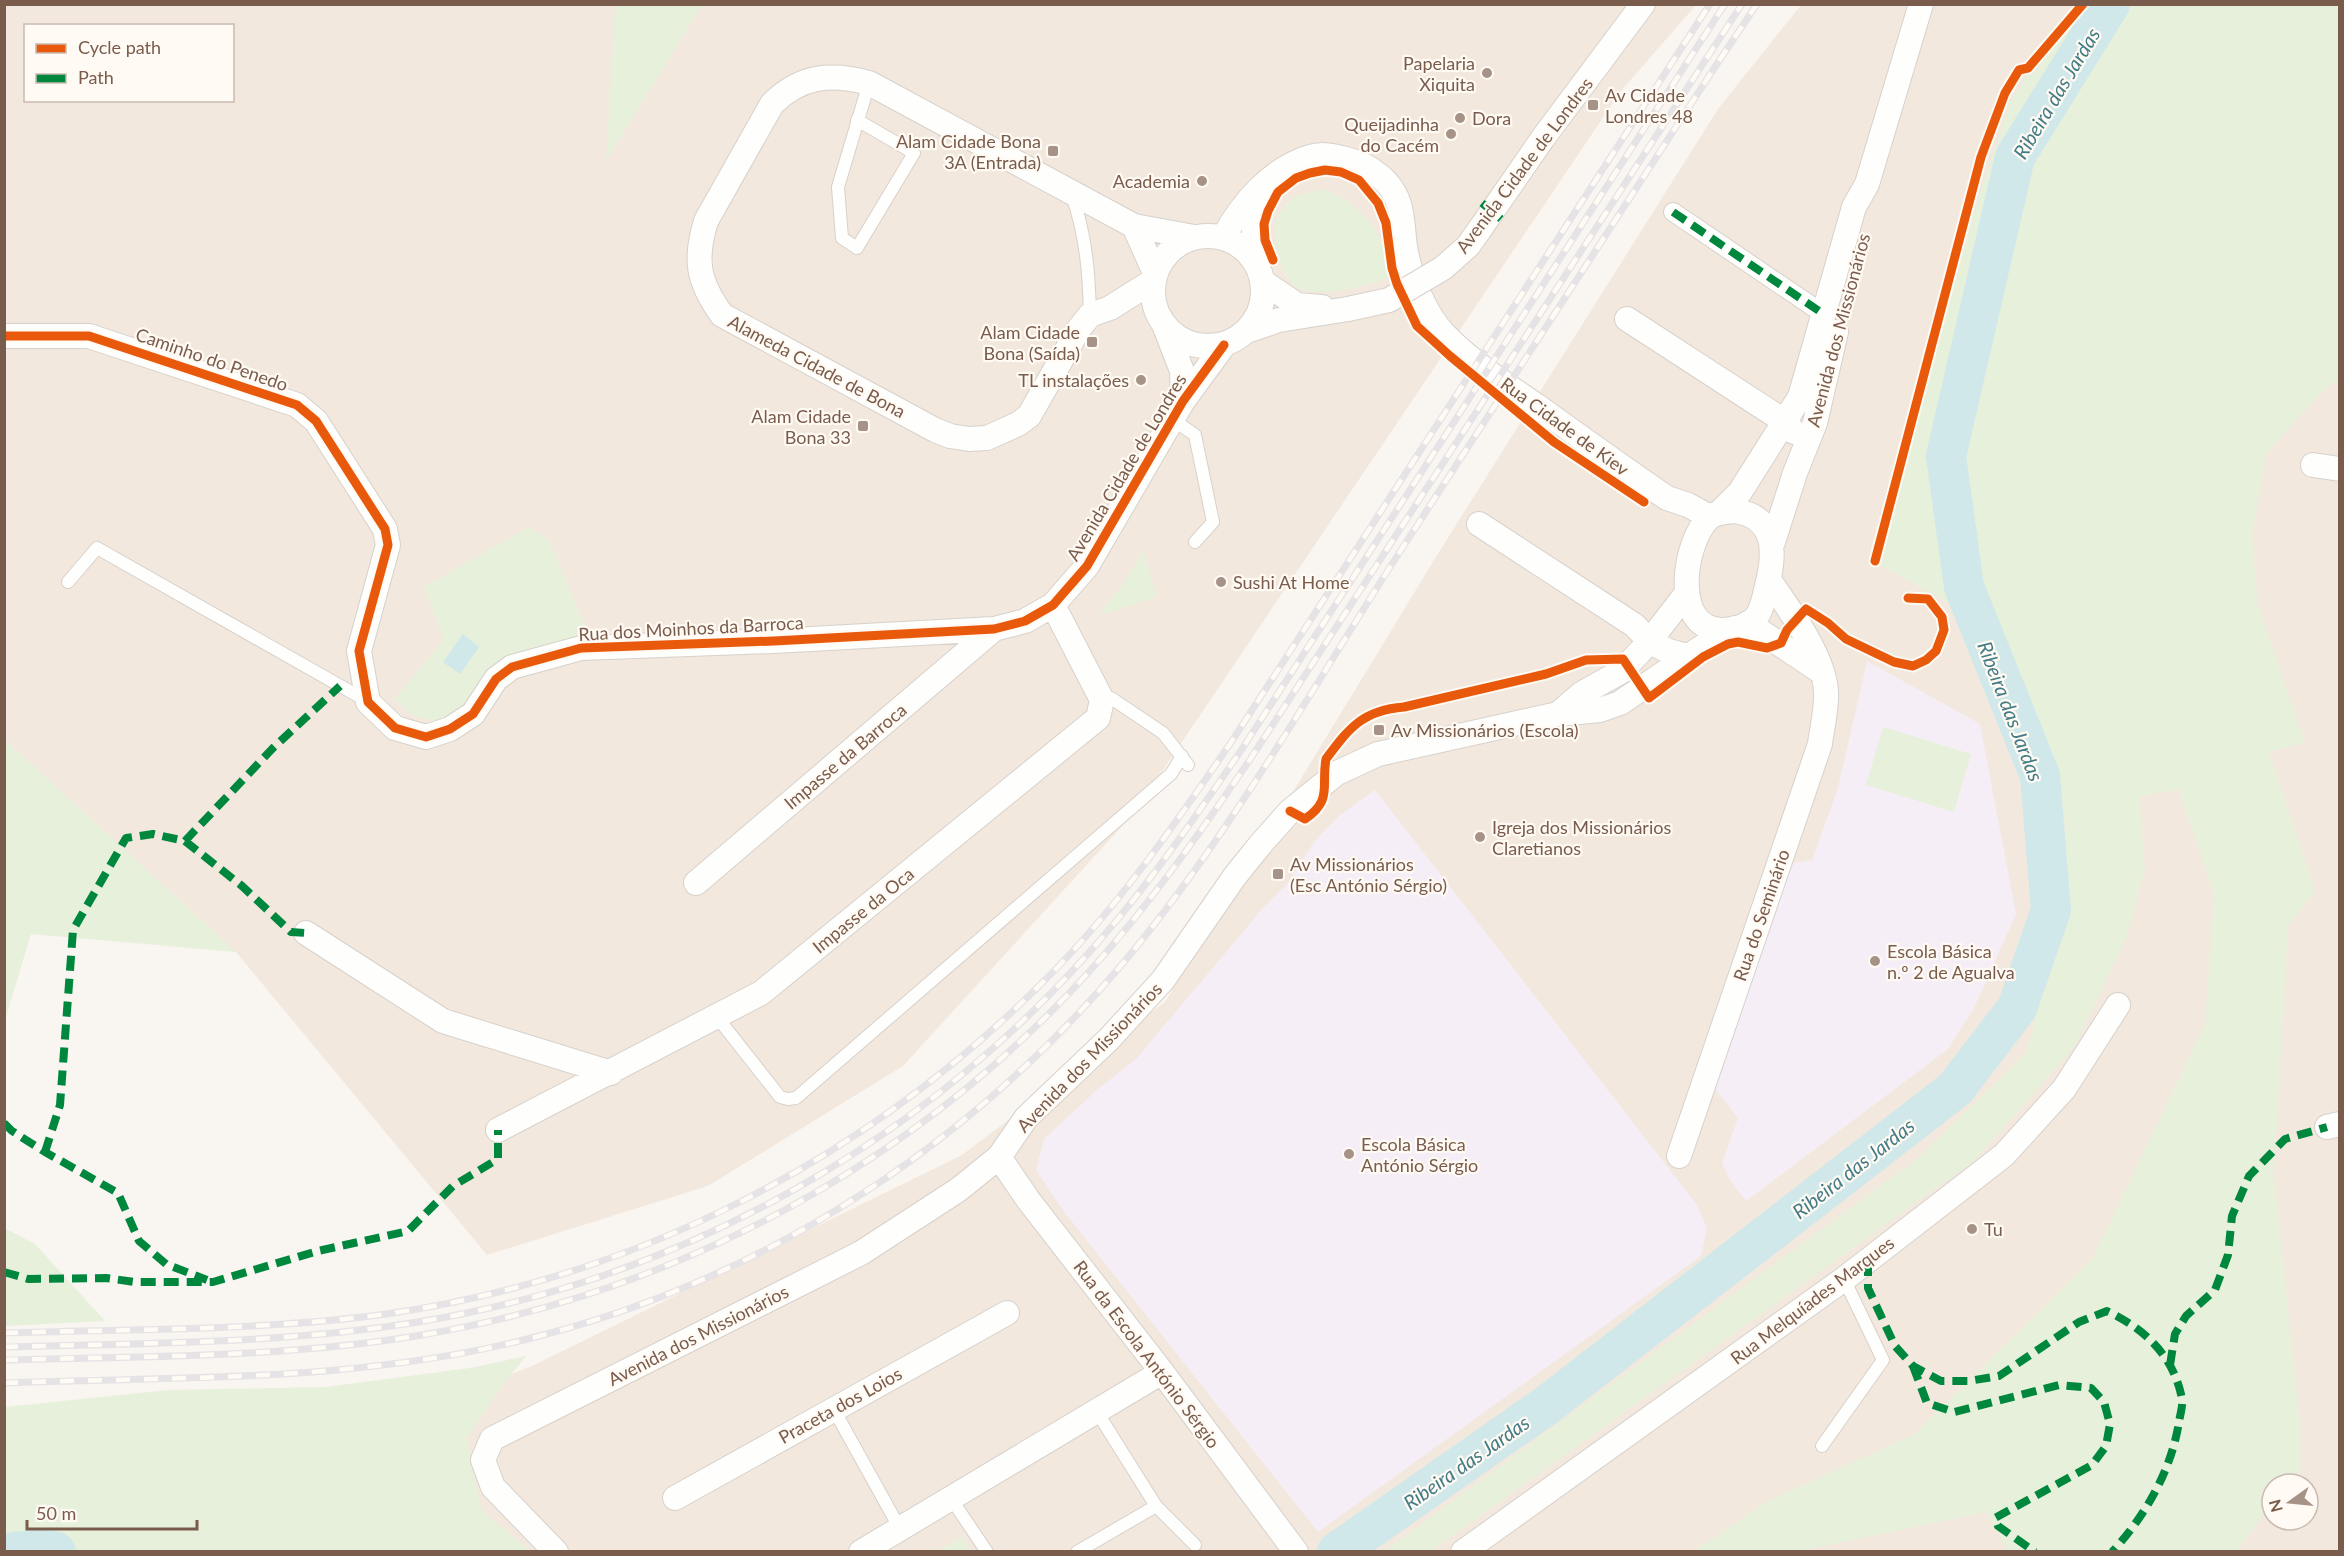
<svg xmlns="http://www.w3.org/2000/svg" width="2344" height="1556" font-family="Lato,sans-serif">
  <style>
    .residential { fill: #f2e8de; fill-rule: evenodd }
    .education { fill: #f6eef6 }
    .green { fill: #e7f0db }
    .water { fill: #d0e8ea }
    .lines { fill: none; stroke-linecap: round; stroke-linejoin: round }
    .river { stroke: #d0e8ea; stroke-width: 40 }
    .service-casing { stroke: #d7d1cb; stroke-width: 14 }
    .pedestrian-casing { stroke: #d7d1cb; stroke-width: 20 }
    .minor-casing { stroke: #d7d1cb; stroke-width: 26 }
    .service { stroke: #fefefd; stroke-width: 12 }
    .pedestrian { stroke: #fefefd; stroke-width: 18 }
    .minor { stroke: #fefefd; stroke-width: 24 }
    .rail-casing { stroke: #e6e3e7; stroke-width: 7 }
    .rail { stroke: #fffaf3; stroke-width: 4.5; stroke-dasharray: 14; stroke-linecap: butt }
    .minor-bridge-casing { stroke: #d7d1cb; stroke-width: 26; stroke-linecap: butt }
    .minor-bridge { stroke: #fefefd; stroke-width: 24 }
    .quiet { stroke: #00873e; stroke-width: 8; stroke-dasharray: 15 8; stroke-linecap: butt }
    .cycleway-casing { stroke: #fffaf3; stroke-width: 13 }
    .cycleway { stroke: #e8590c; stroke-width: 9 }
    .poi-dot { fill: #a69286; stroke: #fffaf3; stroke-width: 2 }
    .labels { text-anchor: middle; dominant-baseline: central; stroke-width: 4.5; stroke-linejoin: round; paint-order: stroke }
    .poi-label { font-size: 18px; fill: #7a5c4d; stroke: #fffaf3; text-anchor: start }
    .street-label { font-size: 18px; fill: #7a5c4d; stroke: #fffaf3 }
    .water-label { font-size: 20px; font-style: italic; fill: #437c86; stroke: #fffaf3 }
  </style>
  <rect width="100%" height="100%" fill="#f9f5f0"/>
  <path class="residential" d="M5,5h1691l-75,86 -487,722 -231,253 -195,120 -221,69 -251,-303 -231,-163zM26,26h206v74h-206z
    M1801,5h538v1546h-1915l-62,-118 172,-68 428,-210 203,-153 274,-450 279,-443zM2272,1484h36v36h-36z"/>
  <path class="education" d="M1867,661l113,63 36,190 -42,94 -26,41 -202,152 -16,-21 -8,-17 16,-45 -27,-35 78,-219 23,-4 26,-72z
    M1375,790l322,415 10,23 -6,28 -383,276 -256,-323 -26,-39 8,-31 54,-50 38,-30 128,-152 23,-23 27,-42 26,-27z"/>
  <path class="green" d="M615,5h87l-96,156z
    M2073,5h266v374l-14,9 -59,66 -14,83 6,68 47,137 -36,10 46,139 -27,35 -14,249 25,240 1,55 -11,14h-17v21l-36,46h-229l-20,-39 -188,39h-105l74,-50 147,-67 178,-176 112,-234 9,-130 -35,-104 -40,6 6,73 -18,67 -52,110 -101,115 -543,390h-46l533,-393 108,-105 30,-113 8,-65 2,-48 -9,-44 -30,-93 -23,-56 -125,-70 92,-345 40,-119z
    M1322,189c29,10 52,31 62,61 3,8 3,19 4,28 -19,8 -71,21 -90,10 -17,-10 -25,-43 -23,-62 1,-10 9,-21 17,-27 7,-5 21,-7 30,-10z
    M529,527l19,12 38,89 -13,13 -116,74 -18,8 -25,-7 -20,-17 50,-59 -20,-53z
    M1143,551l14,46 -58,18 24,-31z
    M1883,727l88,27 -17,58 -88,-27z
    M5,740l231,212 -205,-18 -26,86z
    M4,1228l31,16 70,77 -100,5z
    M526,1356l-24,30 -36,53 16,72 48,40h-525v-144l164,-17 157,-3 144,-19z
    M962,1537l9,14h-33z"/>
  <path class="water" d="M463,634l16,13 -19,27 -17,-12z"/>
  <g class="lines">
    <path class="river" d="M14,1552l26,-3 16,3
      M1337,1552l210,-147 408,-316 62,-81 34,-98 -11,-134 -76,-189 -18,-131 69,-299 95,-153"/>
    <g class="service-casing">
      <path id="service" d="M857,120l57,33 -57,95 -15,-10 -4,-51 31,-104
        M1072,195c14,41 17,77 18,120
        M1172,419l23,16 18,87 -18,20
        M68,582l29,-34 270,153
        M1102,700l9,-2 52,35 25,32
        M717,1017l63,80 8,2 8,-1 375,-324 11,-18
        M833,1408l66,119
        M1097,1412l59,94 39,39
        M1822,1446l61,-86 -39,-81
        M950,1497l37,55
        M1077,1552l79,-46"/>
    </g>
    <g class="pedestrian-casing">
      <path id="pedestrian" d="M1673,212l152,103"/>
    </g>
    <g class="minor-casing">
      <path id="minor" d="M1134,226l21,47
        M1480,229l63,-91 100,-134
        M1153 291a55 55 0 1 1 110 0a55 55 0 1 1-110 0Z
        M1223,238c19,-35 48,-69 87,-81 12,-4 24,-1 36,2 24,6 48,23 54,49 4,16 3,33 7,49 6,26 19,58 37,77 27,28 61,50 93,72 43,31 86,62 130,92l21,7 22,12
        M1254,261v-38l13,-34
        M1153,281l-43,27 -20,7 -12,15 -49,86 -11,8 -31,14 -18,1 -19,-3 -15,-6 -213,-115c-24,-33 -28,-55 -16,-94l66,-117c29,-29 59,-31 97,-21l265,143 60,11
        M1262,281l35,24 25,2
        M1627,319l157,102 10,11
        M1165,327l17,44 1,30
        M1247,331l32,-11 69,-11
        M4,336h85l208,69 19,16 69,108 3,16 -29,106 9,51 27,26 31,9 24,-8 23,-15 23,-35 16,-12 69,-19 193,-7 220,-12 31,-8 28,-16 34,-39 96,-165 41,-56
        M2313,465l27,4
        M1735,511c44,6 40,46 31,79 -2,9 -4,19 -9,26 -8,11 -30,16 -43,13 -42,-9 -29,-89 -5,-111 7,-6 17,-6 26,-7z
        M1719,513l21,-21 60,-95 54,-190 13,-23 54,-180
        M1479,524l155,101c19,20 27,26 55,31
        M1773,542l22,-69 20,-50 21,-91
        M1748,623l72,48
        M1558,714l23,-20 41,-23 27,-29 37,-48
        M696,883l298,-254
        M306,933l137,88 168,52
        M2327,1127l13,-3
        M498,1130l263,-137 337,-275 4,-18 -49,-95
        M1679,1156l141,-412c2,-17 7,-35 6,-52 -1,-34 -38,-85 -57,-112
        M999,1157l30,44 133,171 134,180
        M675,1498l332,-185
        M556,1552l-63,-65 -10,-27 9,-21 369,-186 97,-63 41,-33 27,-39 83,-79 54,-59 72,-104 25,-31 30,-34 47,-38 41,-19 180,-40 42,-4 20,-7 91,-62 24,-13
        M861,1552l301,-180
        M1463,1552l381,-273 160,-124 60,-66 54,-84"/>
    </g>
    <use href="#service" class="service"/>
    <use href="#pedestrian" class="pedestrian"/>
    <use href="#minor" class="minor"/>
    <g class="rail-casing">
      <path id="rail" d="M4,1333c127,-4 256,-2 382,-19 250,-36 479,-154 657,-332 72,-71 130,-155 187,-238l480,-740
        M4,1347c138,-4 278,-3 414,-25 265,-43 508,-181 683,-383 51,-59 95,-123 139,-187l485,-748
        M4,1360c140,-4 280,-2 418,-25 254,-43 491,-170 665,-361 61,-67 113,-141 164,-216l491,-754
        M4,1383c185,-7 362,0 543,-49 226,-60 427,-193 577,-372 102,-122 181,-261 266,-395 108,-166 215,-331 323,-497l44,-66"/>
    </g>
    <use href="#rail" class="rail"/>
    <g class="minor-bridge-casing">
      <path id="minor-bridge" d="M1348,309l41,-9 54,-32 25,-22 12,-17"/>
    </g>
    <use href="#minor-bridge" class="minor-bridge"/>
    <path class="quiet" d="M1482,203l19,16
      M1673,212l152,103
      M185,841l88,-93 67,-62
      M4,1123l8,8 33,21 73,41 21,48 27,23 41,16
      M45,1152l15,-47 13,-175 53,-92 27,-4 32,7 57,45 49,46 15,1
      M1868,1261v27l27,58 18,20 28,15h27l31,-5 80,-54 28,-11c38,18 67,45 75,88 1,7 -2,16 -3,23 -8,49 -33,93 -67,130
      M4,1272l24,7 78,-1 29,4h78l105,-31 90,-20 45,-45 45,-27v-29
      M2170,1365l5,-31 11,-18 29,-26 13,-35 4,-39 17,-40 36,-37 42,-12
      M1913,1366l14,37 27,9 105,-27 32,3 13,14 6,22 -4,22 -14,19 -97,53 3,8 37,26"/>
    <g class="cycleway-casing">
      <path id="cycleway" d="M1273,260l-8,-20 -1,-16 4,-13 10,-19 18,-14 14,-5 15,-3 16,2 18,8 19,23 8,20 6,45 5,16 20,42 33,30 104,86 90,60
        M4,336h85l208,69 19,16 69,108 3,16 -29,106 9,51 27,26 31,9 24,-8 23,-15 23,-35 16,-12 69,-19 193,-7 220,-12 31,-8 28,-16 34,-39 96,-165 41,-56
        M1875,561l106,-404 24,-64 14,-23 9,-2 55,-64
        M1290,811l15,8c28,-19 16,-33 21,-60 23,-31 37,-49 78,-52l142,-33 40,-14 37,-1 26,39 54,-41 25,-13 10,-2 29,6 14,-5 6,-13 19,-21 22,14 18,16 48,23 19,4 13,-6 10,-9 8,-21 -2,-13 -14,-18 -20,-1"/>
    </g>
    <use href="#cycleway" class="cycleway"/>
  </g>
  <g class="poi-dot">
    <circle cx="1487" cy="73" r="6"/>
    <rect x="1587" y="99" width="12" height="12" rx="3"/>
    <circle cx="1460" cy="118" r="6"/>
    <circle cx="1451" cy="134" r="6"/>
    <rect x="1047" y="145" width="12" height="12" rx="3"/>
    <circle cx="1202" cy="181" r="6"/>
    <rect x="1086" y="336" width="12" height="12" rx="3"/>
    <circle cx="1141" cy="380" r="6"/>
    <rect x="857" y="420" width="12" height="12" rx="3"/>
    <circle cx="1221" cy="582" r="6"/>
    <rect x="1373" y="724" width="12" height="12" rx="3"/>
    <circle cx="1480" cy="837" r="6"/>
    <rect x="1272" y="868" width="12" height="12" rx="3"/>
    <circle cx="1875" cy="961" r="6"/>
    <circle cx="1349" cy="1154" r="6"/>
    <circle cx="1972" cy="1229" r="6"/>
  </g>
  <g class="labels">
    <g class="poi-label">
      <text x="1475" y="63" text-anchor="end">Papelaria<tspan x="1475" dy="21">Xiquita</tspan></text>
      <text x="1605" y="95">Av Cidade<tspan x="1605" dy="21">Londres 48</tspan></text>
      <text x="1472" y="118">Dora</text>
      <text x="1439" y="124" text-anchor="end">Queijadinha<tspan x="1439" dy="21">do Cacém</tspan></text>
      <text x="1041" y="141" text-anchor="end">Alam Cidade Bona<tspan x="1041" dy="21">3A (Entrada)</tspan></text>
      <text x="1190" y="181" text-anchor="end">Academia</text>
      <text x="1080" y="332" text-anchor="end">Alam Cidade<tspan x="1080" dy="21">Bona (Saída)</tspan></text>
      <text x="1129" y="380" text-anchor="end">TL instalações</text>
      <text x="851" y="416" text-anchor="end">Alam Cidade<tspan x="851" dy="21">Bona 33</tspan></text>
      <text x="1233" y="582">Sushi At Home</text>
      <text x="1391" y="730">Av Missionários (Escola)</text>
      <text x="1492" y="827">Igreja dos Missionários<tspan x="1492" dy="21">Claretianos</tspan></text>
      <text x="1290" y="864">Av Missionários<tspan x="1290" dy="21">(Esc António Sérgio)</tspan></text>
      <text x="1887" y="951">Escola Básica<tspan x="1887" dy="21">n.º 2 de Agualva</tspan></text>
      <text x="1361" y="1144">Escola Básica<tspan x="1361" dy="21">António Sérgio</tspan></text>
      <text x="1984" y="1229">Tu</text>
    </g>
    <g class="street-label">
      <text transform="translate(1524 165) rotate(-53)">Avenida Cidade de Londres</text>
      <text transform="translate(1838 330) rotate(-75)">Avenida dos Missionários</text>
      <text transform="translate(212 359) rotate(19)">Caminho do Penedo</text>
      <text transform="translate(817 366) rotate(28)">Alameda Cidade de Bona</text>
      <text transform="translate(1565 426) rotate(36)">Rua Cidade de Kiev</text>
      <text transform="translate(1126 467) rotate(-59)">Avenida Cidade de Londres</text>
      <text transform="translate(691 628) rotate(-3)">Rua dos Moinhos da Barroca</text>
      <text transform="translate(845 756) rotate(-40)">Impasse da Barroca</text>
      <text transform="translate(863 910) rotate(-39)">Impasse da Oca</text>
      <text transform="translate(1761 915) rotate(-71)">Rua do Seminário</text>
      <text transform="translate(1089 1057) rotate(-46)">Avenida dos Missionários</text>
      <text transform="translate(1812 1300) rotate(-37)">Rua Melquíades Marques</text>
      <text transform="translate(698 1335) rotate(-27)">Avenida dos Missionários</text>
      <text transform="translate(1147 1354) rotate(53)">Rua da Escola António Sérgio</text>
      <text transform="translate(840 1405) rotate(-29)">Praceta dos Loios</text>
    </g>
    <g class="water-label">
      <text transform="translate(2056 93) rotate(-59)">Ribeira das Jardas</text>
      <text transform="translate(2011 711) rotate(69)">Ribeira das Jardas</text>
      <text transform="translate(1853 1168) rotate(-38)">Ribeira das Jardas</text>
      <text transform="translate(1466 1462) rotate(-35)">Ribeira das Jardas</text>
    </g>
  </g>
  <rect width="2344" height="1556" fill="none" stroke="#7a5c4d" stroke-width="12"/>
  <rect x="24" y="24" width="210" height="78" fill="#fffaf3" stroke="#cabbb1" stroke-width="1.5"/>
  <rect x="36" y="44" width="30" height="9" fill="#e8590c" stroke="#cabbb1" stroke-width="1.5"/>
  <text x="78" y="54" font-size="18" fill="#7a5c4d">Cycle path</text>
  <rect x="36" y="74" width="30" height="9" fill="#00873e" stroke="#cabbb1" stroke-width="1.5"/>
  <text x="78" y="84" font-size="18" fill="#7a5c4d">Path</text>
  <g transform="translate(2290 1502) rotate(255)"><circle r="28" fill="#fffaf3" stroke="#cabbb1" stroke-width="1.5"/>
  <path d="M0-4.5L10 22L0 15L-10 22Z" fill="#a69286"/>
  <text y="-9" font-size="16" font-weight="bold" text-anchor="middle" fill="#7a5c4d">N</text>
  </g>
  <path d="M27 1520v9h170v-9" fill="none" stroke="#7a5c4d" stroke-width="3"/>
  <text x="36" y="1520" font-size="18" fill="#7a5c4d" stroke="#fffaf3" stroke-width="4.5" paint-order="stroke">50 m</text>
</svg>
